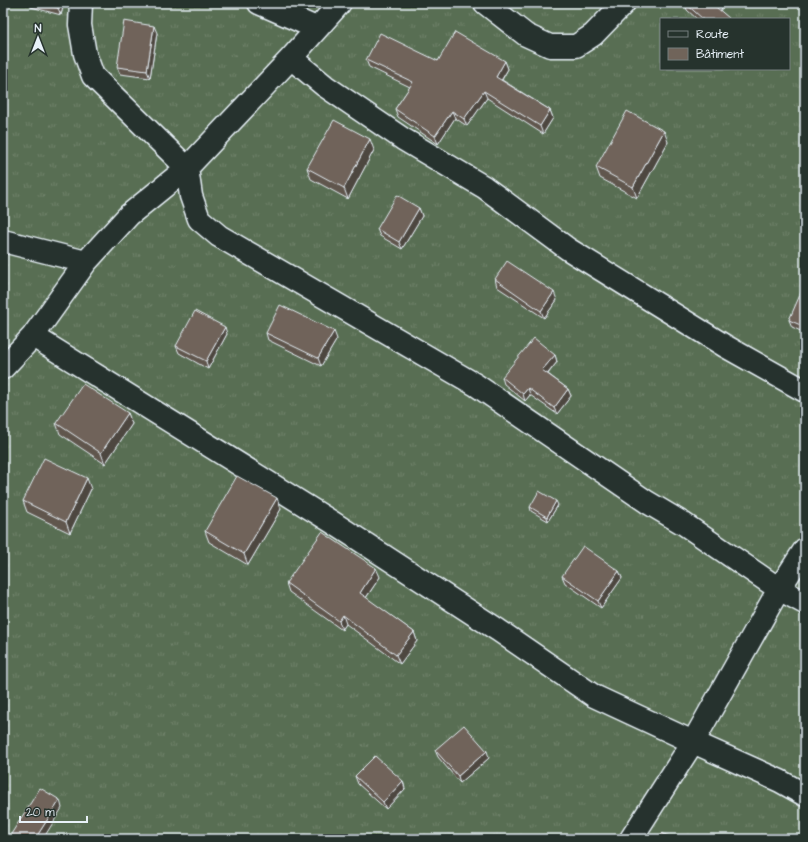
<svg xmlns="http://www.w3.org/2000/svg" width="808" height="842" font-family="'Architects Daughter',sans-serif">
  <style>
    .grass { fill: url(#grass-tufts); stroke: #a0b0a5; fill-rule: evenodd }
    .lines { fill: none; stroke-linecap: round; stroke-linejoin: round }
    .minor-casing { stroke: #e8f1f8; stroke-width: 25 }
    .minor { stroke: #26332d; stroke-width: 22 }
    .wall { fill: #60564d; stroke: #e8f1f8 }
    .shaded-wall { fill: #4e463f; stroke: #e8f1f8 }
    .building { fill: #70645a; stroke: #e8f1f8 }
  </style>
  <defs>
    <pattern id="grass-tufts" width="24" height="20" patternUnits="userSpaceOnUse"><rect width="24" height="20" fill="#596e52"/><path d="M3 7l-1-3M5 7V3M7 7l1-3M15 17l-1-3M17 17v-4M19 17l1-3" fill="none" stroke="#71836c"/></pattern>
  </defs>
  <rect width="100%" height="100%" fill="#26332d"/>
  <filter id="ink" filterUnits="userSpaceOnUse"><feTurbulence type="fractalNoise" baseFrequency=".025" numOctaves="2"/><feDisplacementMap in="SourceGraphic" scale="8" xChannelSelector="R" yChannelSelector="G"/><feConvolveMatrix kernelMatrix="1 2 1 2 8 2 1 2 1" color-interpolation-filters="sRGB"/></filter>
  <g filter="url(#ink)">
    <path class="grass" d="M3,3h802v836h-802zM661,19h128v50h-128z"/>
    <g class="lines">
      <g class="minor-casing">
        <path id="minor" d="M81,3l-1,22 5,29 8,22 94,92 4,28 8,23 20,17 257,149 171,117 37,22 95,65 26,14
          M259,3l57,25
          M485,3l41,32 24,11h26l17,-11 31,-32
          M291,58l34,28 78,53 81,48 84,62 157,97 80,45
          M3,241l83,21
          M33,336l299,186 166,108 96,66 99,46 87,39 25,14
          M3,368l30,-32 53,-74 43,-47 58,-47 104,-110 49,-55
          M631,839l62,-97 86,-153 26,-40"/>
      </g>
      <use href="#minor" class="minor"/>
    </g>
    <path class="wall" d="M29,3h35l-3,12 -30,-8z
      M683,3h42l-5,8 9,8h-32l-10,-9 -2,-6z
      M157,33l-7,45 -30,-4 -3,-7z
      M366,60l139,1 3,8 -6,11 48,30 3,8 -10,16 -56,-36 -20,28 -12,-8 -17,26 -40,-27 -3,-8 15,-22 -41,-20z
      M668,142l-31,56 -37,-20 -4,-11z
      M374,150l-26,49 -37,-20 -4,-11z
      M419,208l3,8 -20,33 -22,-13 -3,-7z
      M495,279l62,21 -13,18 -47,-31z
      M805,289v44l-13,-6 -3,-7z
      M266,333l71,6 -16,27 -53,-26z
      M227,334l-19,35 -29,-16 -3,-7z
      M555,355l2,7 -9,12 20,15 3,7 -14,18 -27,-19 -5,6 -21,-17 -2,-7z
      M128,413l4,11 -27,40 -45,-30 -4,-11z
      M91,489l-21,44 -43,-21 -4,-11z
      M558,505l-10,16 -17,-10 -1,-4z
      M281,509l-33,56 -39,-23 -4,-11z
      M619,571l3,7 -21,30 -36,-25 -3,-7z
      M380,577l-14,21 48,34 3,9 -17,23 -54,-40 -4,6 -53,-38 -3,-9z
      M435,750l54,8 -29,25 -22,-26z
      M355,776l48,5 2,8 -19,20 -28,-25z"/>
    <path class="shaded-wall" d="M59,3h5l-3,12 -3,-7z
      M718,3h7l-7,11 -2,-7z
      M154,26l3,7 -7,45 -3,-7z
      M505,61l3,8 -9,15 -3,-7z
      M484,91l3,7 -20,28 -3,-7z
      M550,110l3,8 -10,16 -3,-8z
      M452,111l3,7 -17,26 -3,-8z
      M664,131l4,11 -31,56 -4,-11z
      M370,139l4,11 -26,49 -4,-11z
      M419,208l3,8 -20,33 -3,-7z
      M554,292l3,8 -13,18 -3,-7z
      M225,327l2,7 -19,35 -2,-8z
      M334,331l3,8 -16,27 -3,-8z
      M555,355l2,7 -12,15 -3,-7z
      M528,388l2,7 -5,6 -2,-7z
      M568,389l3,7 -14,18 -3,-6z
      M128,413l4,11 -27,40 -4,-11z
      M87,478l4,11 -21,44 -4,-11z
      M277,498l4,11 -33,56 -4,-11z
      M556,501l2,4 -10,16 -1,-4z
      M376,568l4,9 -17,25 -3,-9z
      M619,571l3,7 -21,30 -3,-7z
      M343,615l3,9 -4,6 -3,-9z
      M414,632l3,9 -17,23 -4,-9z
      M487,751l2,7 -29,25 -2,-7z
      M403,781l2,8 -19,20 -3,-7z
      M60,800l2,8 -19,31h-8z"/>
    <path class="building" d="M41,3h18l-1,5z
      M685,3h33l-2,4 13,11 -1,1h-25z
      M124,21l30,5 -7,45 -30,-4z
      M455,32l50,29 -9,16 54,33 -10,16 -56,-35 -20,28 -12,-8 -17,25 -40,-27 18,-27 -47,-22 14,-27 58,28z
      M627,111l37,20 -31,56 -37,-20z
      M334,120l36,19 -26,49 -37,-20z
      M397,195l22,13 -20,34 -22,-13z
      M507,261l47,31 -13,19 -46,-32z
      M803,288l2,1v38l-16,-7z
      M280,305l54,26 -16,27 -52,-25z
      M195,311l30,16 -19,34 -30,-15z
      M534,338l21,17 -13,15 26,19 -14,19 -26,-20 -5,6 -21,-17z
      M83,384l45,29 -27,40 -45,-30z
      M44,458l43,20 -21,44 -43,-21z
      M237,476l40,22 -33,56 -39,-23z
      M539,491l17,10 -9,16 -17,-10z
      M322,532l54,36 -16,25 54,39 -18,23 -53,-40 -4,6 -53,-38z
      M583,546l36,25 -21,30 -36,-25z
      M464,725l23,26 -29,25 -23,-26z
      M375,756l28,25 -20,21 -28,-26z
      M40,788l20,12 -25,39h-27z
      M662,833l12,6h-16z"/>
  </g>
  <rect width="808" height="842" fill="none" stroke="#26332d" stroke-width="16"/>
  <rect x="8" y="8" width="792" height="826" fill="none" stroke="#e8f1f8" stroke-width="1.5" filter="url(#ink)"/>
  <rect x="660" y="18" width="130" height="52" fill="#26332d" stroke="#747f7e"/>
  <rect x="668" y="31" width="20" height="6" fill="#26332d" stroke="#747f7e"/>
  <text x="696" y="38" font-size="12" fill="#e8f1f8">Route</text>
  <rect x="668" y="48" width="20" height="12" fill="#70645a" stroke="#747f7e"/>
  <text x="696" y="58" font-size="12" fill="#e8f1f8">Bâtiment</text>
  <g transform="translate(38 38)" stroke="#26332d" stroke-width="3" paint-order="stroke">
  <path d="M0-3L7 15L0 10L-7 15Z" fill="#e8f1f8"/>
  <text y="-6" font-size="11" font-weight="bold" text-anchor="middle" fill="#e8f1f8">N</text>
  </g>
  <path d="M20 816v6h67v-6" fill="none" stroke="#e8f1f8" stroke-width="2"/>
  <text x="26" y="816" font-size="12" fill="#e8f1f8" stroke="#26332d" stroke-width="3" paint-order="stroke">20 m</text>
</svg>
